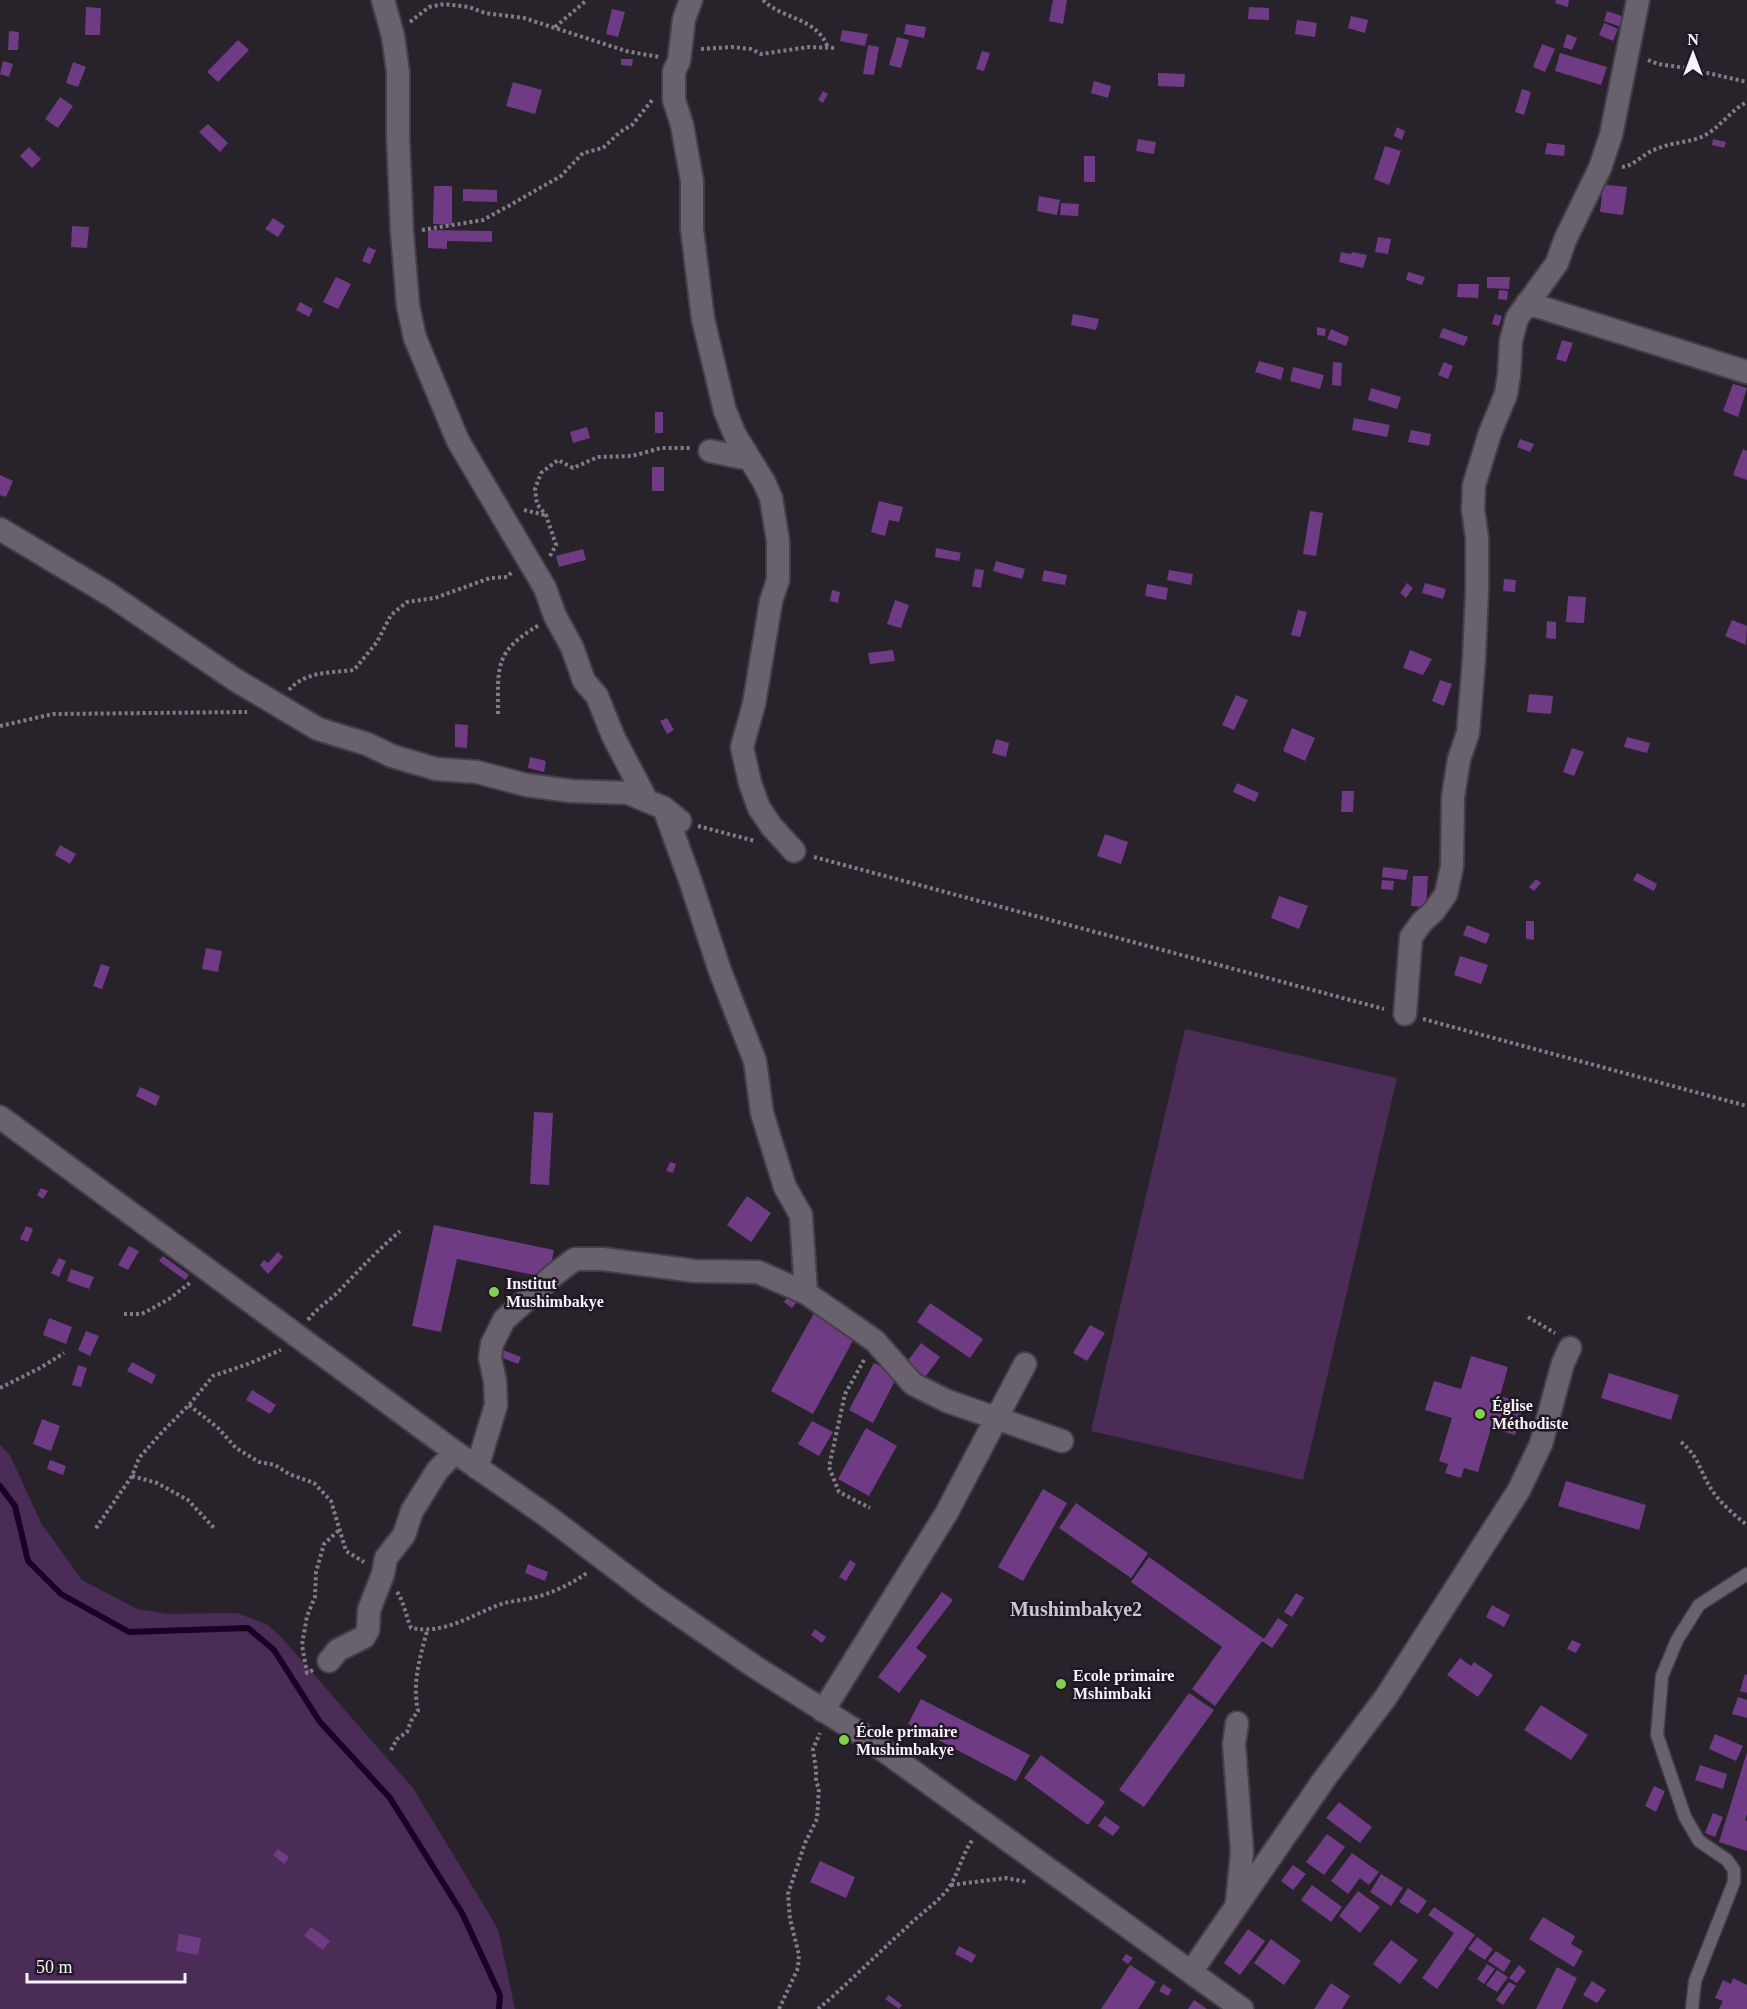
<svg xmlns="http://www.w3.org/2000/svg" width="1747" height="2009" font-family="Georgia,serif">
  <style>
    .green { fill: #4a2c56 }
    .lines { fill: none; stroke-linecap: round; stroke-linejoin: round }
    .stream { stroke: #1a0124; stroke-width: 6 }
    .building { fill: #703b85 }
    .lane-casing { stroke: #443e46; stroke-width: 15 }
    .street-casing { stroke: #443e46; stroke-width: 26 }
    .path { stroke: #827c85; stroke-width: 4; stroke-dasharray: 3 3; stroke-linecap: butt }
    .lane { stroke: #69616d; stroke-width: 12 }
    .street { stroke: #69616d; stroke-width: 22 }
    .poi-dot { fill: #81d050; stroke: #1f1822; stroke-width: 2 }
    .labels { text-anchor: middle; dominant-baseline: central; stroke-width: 5; stroke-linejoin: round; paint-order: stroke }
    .poi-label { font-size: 16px; font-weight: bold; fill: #f7f2f9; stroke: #1f1822; text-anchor: start }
    .quarter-label { font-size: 20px; font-weight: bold; fill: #ccc3d0; stroke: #1f1822 }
  </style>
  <rect width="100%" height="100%" fill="#28222b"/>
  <path class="green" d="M1185,1029l212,49 -94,402 -212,-49z
    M0,1445l10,10 31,68 41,57 55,29 30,5 70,-1 31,12 14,13 131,150 85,141 17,80h-515z"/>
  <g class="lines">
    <path class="stream" d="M0,1486l15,20 13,55 33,33 68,38 119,-4 26,22 46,72 70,76 72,115 38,82 -1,14"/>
  </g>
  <path class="building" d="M1053,0h14l-4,24 -14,-3z
    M1556,0h13l-1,7 -13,-4z
    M86,7l15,1 -1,27h-15z
    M1249,7l20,1v12l-21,-1z
    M612,9l13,3 -7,25 -12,-3z
    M1607,11l23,8 -3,10 -23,-8z
    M1351,16l17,4 -3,13 -17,-5z
    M1297,20l20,3 -2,14 -20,-3z
    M1604,23l14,6 -5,12 -14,-6z
    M906,24l20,3 -2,11 -20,-4z
    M842,30l26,4 -3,12 -25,-5z
    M9,31l10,1 -1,18h-10z
    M1567,34l10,4 -5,12 -9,-3z
    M897,37l12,3 -8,28 -12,-3z
    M238,40l11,10 -31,32 -11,-10z
    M1542,44l13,5 -10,23 -12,-5z
    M868,45l11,2 -5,28 -11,-1z
    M982,51l8,2 -6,18 -8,-2z
    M1560,53l47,14 -6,18 -46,-14z
    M621,59h12l-1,7 -11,-1z
    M3,61l10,3 -4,13 -9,-3z
    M73,62l13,5 -8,20 -12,-4z
    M1158,73l27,1 -1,13 -26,-1z
    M1094,81l17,5 -3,12 -17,-5z
    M513,82l29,8 -7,24 -29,-8z
    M1522,89l9,3 -7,23 -9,-3z
    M823,91l5,3 -5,9 -5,-3z
    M60,97l13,9 -15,22 -13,-9z
    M208,124l20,19 -8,9 -21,-20z
    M1397,127l8,4 -3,9 -8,-4z
    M1138,139l18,3 -2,12 -18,-3z
    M1713,139l13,3 -2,6 -12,-3z
    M1547,143l18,2 -1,11 -19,-2z
    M1385,146l16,5 -12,34 -15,-6z
    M29,147l12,12 -9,9 -12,-12z
    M1084,156h11v26h-11z
    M1600,184l27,3 -4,28 -23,-3 2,-18h-3z
    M434,186h18v39l-19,-1z
    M463,189l34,1v12l-34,-1z
    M1039,196l21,4 -3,15 -20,-4z
    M1061,203l18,1 -1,12 -18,-1z
    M273,218l12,8 -7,11 -13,-8z
    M72,226l17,1 -2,21 -16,-1z
    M428,230l64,1v11l-45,-1v8l-19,-1z
    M1378,237l13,2 -3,15 -13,-2z
    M368,247l8,3 -6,14 -8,-3z
    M1341,252l10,2 1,-2 15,3 -4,13 -24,-6z
    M1408,272l17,5 -3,8 -16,-5z
    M336,277l15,7 -13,25 -15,-7z
    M1487,277h23l-1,12 -22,-1z
    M1458,284h21l-1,14 -21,-1z
    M1499,290l9,1 -1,9 -9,-1z
    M300,302l13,7 -4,8 -13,-7z
    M1073,314l26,5 -3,11 -25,-5z
    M1495,314l7,2 -3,10 -7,-2z
    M1317,327l9,2 -1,7 -8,-1z
    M1443,328l25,9 -4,9 -25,-9z
    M1331,329l18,8 -3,9 -19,-7z
    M1562,340l11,3 -7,19 -10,-3z
    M1259,361l25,7 -3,12 -26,-8z
    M1333,362l9,1 -1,23 -9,-1z
    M1444,362l9,4 -5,13 -10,-4z
    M1293,367l31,8 -4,14 -30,-8z
    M1733,384l14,4 -9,29 -15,-6z
    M1371,388l30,9 -4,12 -29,-9z
    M655,412h8v21h-8z
    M1354,418l36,7 -3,12 -35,-7z
    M587,427l3,11 -17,5 -3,-11z
    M1411,430l20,4 -2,12 -21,-4z
    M1520,439l14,5 -4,8 -13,-5z
    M1743,449l4,2v29l-14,-5z
    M652,467h12v24h-12z
    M0,475l13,6 -7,16 -6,-2z
    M879,501l24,6 -4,15 -10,-2 -4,16 -14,-4z
    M1310,511l13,2 -7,43 -13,-2z
    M936,548l25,5 -2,8 -24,-4z
    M583,549l3,11 -27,7 -3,-11z
    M996,561l29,8 -3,10 -29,-8z
    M975,569l9,1 -3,18 -9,-2z
    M1044,570l23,5 -2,10 -23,-4z
    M1169,570l24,4 -2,11 -24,-5z
    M1504,579l12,1 -1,12 -12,-1z
    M1407,583l6,5 -7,10 -6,-5z
    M1425,583l21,6 -3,10 -21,-6z
    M1147,584l21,4 -2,12 -21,-4z
    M832,590l8,2 -2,11 -8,-2z
    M1568,596l18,1 -2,26 -18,-1z
    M895,600l14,5 -8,23 -14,-4z
    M1298,610l9,2 -7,25 -9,-2z
    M1732,620l15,6 -1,19 -21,-9z
    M1547,621l9,1v17l-10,-1z
    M893,650l2,11 -25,3 -2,-11z
    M1410,650l22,9 -9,16 -20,-7z
    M1440,680l12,4 -8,22 -12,-5z
    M1529,694l24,2 -2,18 -24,-2z
    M1236,695l12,5 -14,30 -12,-5z
    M667,718l7,12 -7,4 -7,-13z
    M455,724l13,1 -1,23 -12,-1z
    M1292,728l23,10 -10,23 -22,-10z
    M1627,737l23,6 -3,10 -23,-6z
    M996,739l13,4 -3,14 -14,-4z
    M1572,748l12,4 -10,24 -11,-4z
    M530,757l16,4 -2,11 -16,-4z
    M1237,783l22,10 -4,9 -22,-10z
    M1342,791h12l-1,21h-12z
    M1105,834l23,8 -7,22 -24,-8z
    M60,845l16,9 -6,10 -15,-9z
    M1383,867l25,3 -2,10 -24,-3z
    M1637,873l20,11 -3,7 -21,-11z
    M1413,876h15l-2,31 -15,-1z
    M1536,879l5,4 -7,8 -5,-4z
    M1382,880l12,1 -1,9 -12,-1z
    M1279,896l29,10 -9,23 -28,-11z
    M1526,921h8v19l-8,-1z
    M1467,925l23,9 -4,10 -23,-9z
    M206,948l16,3 -4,21 -16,-3z
    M1460,956l28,9 -7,19 -27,-9z
    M101,964l9,3 -8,22 -9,-3z
    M140,1087l20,9 -4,10 -20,-10z
    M534,1112l19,1 -4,72 -19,-1z
    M670,1162l6,2 -3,9 -7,-2z
    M41,1188l7,3 -5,8 -6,-4z
    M747,1196l24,17 -20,29 -24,-17z
    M434,1225l120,25 -6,28 -91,-19 -16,73 -29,-6z
    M26,1226l7,3 -5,13 -8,-3z
    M129,1246l10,5 -11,19 -10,-5z
    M278,1252l5,5 -15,17 -8,-9 4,-5 4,3z
    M163,1256l26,19 -4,5 -26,-19z
    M59,1258l7,3 -7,16 -8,-4z
    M71,1269l23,8 -5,12 -22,-8z
    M792,1291l9,6 -9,11 -8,-6z
    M930,1303l53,36 -13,19 -53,-36z
    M814,1313l41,24 -42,77 -42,-23z
    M49,1318l23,9 -6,17 -23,-9z
    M1090,1325l15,8 -18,28 -14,-8z
    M86,1331l13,5 -9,20 -12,-6z
    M921,1343l19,14 -17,23 -19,-14z
    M498,1348l23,9 -3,7 -23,-9z
    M1471,1356l37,11 -8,29 24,7 -9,32 -24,-7 -13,44 -14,-4 -3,10 -16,-5 3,-9 -9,-3 13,-43 -27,-8 9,-29 27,8z
    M132,1362l24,13 -4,9 -25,-13z
    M874,1363l24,12 -25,48 -24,-13z
    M78,1365l9,3 -6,19 -9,-2z
    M1609,1373l70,22 -8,25 -70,-22z
    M252,1390l24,15 -6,9 -24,-14z
    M42,1419l18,7 -9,25 -18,-7z
    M812,1421l21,11 -14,24 -21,-12z
    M866,1428l31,18 -28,50 -31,-17z
    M50,1460l16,6 -3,9 -16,-6z
    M1566,1481l80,24 -7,25 -81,-24z
    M1043,1489l24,14 -44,78 -25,-14z
    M1076,1503l72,50 -17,25 -72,-50z
    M1149,1557l115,82 14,-21 10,7 -16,23 -10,-7 -47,65 -23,-17 30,-42 -91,-65z
    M850,1560l6,4 -10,17 -7,-4z
    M528,1564l20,8 -3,9 -20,-8z
    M942,1592l11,8 -37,48 11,8 -28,37 -21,-16z
    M1296,1593l8,5 -12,19 -8,-5z
    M1492,1605l18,10 -6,12 -18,-10z
    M815,1629l11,8 -4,6 -11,-8z
    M1572,1640l9,4 -5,9 -9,-4z
    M1460,1658l11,8 3,-4 19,13 -15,22 -31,-22z
    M1745,1674l2,1v18l-7,-2z
    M1189,1693l25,17 -70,97 -25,-17z
    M1738,1697l9,3v18l-15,-4z
    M921,1699l109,56 -14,26 -108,-57z
    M1541,1705l47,30 -17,25 -47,-30z
    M1715,1734l28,12 -7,15 -27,-12z
    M1747,1752v62l-2,6 2,1v30l-28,-9z
    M1041,1755l64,47 -17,23 -64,-47z
    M1700,1765l27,9 -4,15 -28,-9z
    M1654,1786l11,5 -9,21 -11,-6z
    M1339,1802l33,25 -12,16 -34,-25z
    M1713,1813l10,4 -8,20 -10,-4z
    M1105,1816l15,11 -7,9 -15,-10z
    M1327,1834l18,13 -21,28 -18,-13z
    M278,1849l11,8 -5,7 -11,-9z
    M1352,1853l27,19 -10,13 -9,-7 -12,16 -17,-13z
    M820,1861l35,16 -9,21 -36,-16z
    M1293,1865l13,9 -13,16 -12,-9z
    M1381,1874l22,14 -12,18 -21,-14z
    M1312,1885l30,22 -11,15 -30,-22z
    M1408,1888l19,13 -9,13 -19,-12z
    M1358,1891l22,16 -20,26 -21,-17z
    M1434,1907l41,28 -38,54 -15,-11 32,-45 -26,-18z
    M1543,1917l32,19 -4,8 12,7 -9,16 -45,-28z
    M311,1927l19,14 -7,9 -19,-14z
    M1248,1929l17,12 -25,34 -16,-12z
    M179,1934l22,4 -3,17 -22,-4z
    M1477,1937l16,12 -8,11 -17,-11z
    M1271,1939l30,22 -17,24 -30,-22z
    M1391,1940l27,20 -18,24 -27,-20z
    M959,1946l17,9 -4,8 -17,-9z
    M1496,1951l15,10 -7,11 -16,-11z
    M1126,1954l7,4 -5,6 -6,-4z
    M1487,1964l8,5 -11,15 -7,-5z
    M1130,1965l26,17 -18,27h-37z
    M1519,1965l7,6 -9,12 -8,-5z
    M1557,1967l20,11 -15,31h-26z
    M1497,1970l11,7 -11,15 -11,-7z
    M1733,1978l14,7v24h-28l4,-8 -8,-3 8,-18 8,4z
    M1592,1981l14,9 -9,13 -14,-8z
    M1509,1982l7,4 -13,19 -7,-5z
    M1331,1983l19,13 -8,13h-28z
    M1163,1984l9,6 -4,6 -9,-5z
    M889,1995l13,10 -3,4 -14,-10z
    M1194,2000l13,9h-19z"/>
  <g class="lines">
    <g class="lane-casing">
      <path id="lane" d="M1692,2009l3,-28 39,-99v-12l-7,-10 -28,-19 -14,-24 -28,-82 5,-59 15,-36 22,-35 48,-31"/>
    </g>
    <g class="street-casing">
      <path id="street" d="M383,0l10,36 5,36v66l4,94 6,74 7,32 43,103 87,147 10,28 17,31 12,34 13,15 16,40 34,65
        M691,0l-7,19 -5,42 -5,10v29l8,25 10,56v48l11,90 22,92 10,24 29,47 7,16 7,43v39l-7,21 -17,103 -12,43 8,36 9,25 13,19 22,24
        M1527,303l220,69
        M710,451l39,8
        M0,529l109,65 125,85 84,50 49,15 25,12 44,13 41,3 49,13 45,6 57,2 36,15 16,13
        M664,808l26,72 30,91 35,90 7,52 23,74 16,28 5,78
        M1405,1014l6,-77 11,-15 12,-11 12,-17 6,-28 1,-69 6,-38 9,-26 6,-74 3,-68v-53l-4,-29 1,-24 16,-52 16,-39 3,-19 2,-34 6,-23 40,-55 8,-23 35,-72 11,-33 27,-135
        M0,1117l455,335 92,64 108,82 100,69 106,67 381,275
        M477,1468l19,-63 -1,-24 -5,-23 2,-14 12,-24 51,-46 20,-15h27l93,12 63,1 48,21 69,48 38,43 34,17 115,40
        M329,1661l9,-11 26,-13 4,-7 1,-20 14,-36 3,-16 18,-23 8,-24 25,-40 18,-19
        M823,1711l123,-197 79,-150
        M1237,1902l5,-50 -8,-108 3,-21
        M1191,1972l134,-194 61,-81 133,-207 22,-46 22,-81 7,-15"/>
    </g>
    <path class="path" d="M763,0c20,20 54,17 65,48
      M410,22l19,-15 15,-3 25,3 16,6 39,5 102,33 33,6
      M555,27l32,-27
      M701,49l31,-2 19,2 10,5 48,-7 27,1
      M1648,60l10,4 28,4 61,14
      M1622,167c12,-1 21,-13 32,-17 14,-7 30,-7 45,-12 19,-7 30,-27 48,-36
      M422,230l61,-10 29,-16 49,-28 22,-23 20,-5 17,-16 12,-7 21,-26
      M524,510l21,5
      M550,556l6,-11 -10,-30 -9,-11 -2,-15 6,-16 17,-13 15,8 25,-11 34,-1 29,-8h31
      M289,690c16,-19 42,-17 65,-20l23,-28 14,-27 16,-13 28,-4 55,-20 17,-1 5,-5
      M498,714c0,-48 -4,-62 41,-89
      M0,726l53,-12 194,-2
      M698,826l57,15
      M814,857l570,152
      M1423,1019l324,87
      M124,1314h18l27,-15 22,-17
      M1528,1317l27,16
      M308,1320c9,-12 21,-19 31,-29 20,-21 39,-41 61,-60
      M864,1360l-19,34 -16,73 10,25 31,16
      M0,1388l40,-20 24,-15
      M189,1405l29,23 18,20 23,14 16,3 14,9 25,9 17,18 15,50 18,11
      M1681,1442c18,15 18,27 29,45 8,14 24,28 37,38
      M132,1476l25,7 31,17 26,28
      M96,1528l36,-52 7,-18 24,-27 26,-26 24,-29 35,-12 33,-14
      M397,1592c7,10 9,24 14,36 35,7 61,-14 93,-25 9,-2 19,-3 28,-5 19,-4 39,-14 55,-25
      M313,1670l-6,3 -5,-28 5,-29 8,-19 1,-25 8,-28 14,-13
      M391,1750l6,-11 10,-7 4,-11 7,-10c-6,-29 2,-53 9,-80
      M951,1885l55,-7 21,4
      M779,2009l19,-41 1,-13 -9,-36 -2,-25 17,-51 12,-24 2,-31 -3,-6v-12l-3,-21 7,-16
      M818,2009c31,-26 59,-55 89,-82 13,-13 30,-24 41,-38 10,-14 14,-35 25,-50"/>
    <use href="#lane" class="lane"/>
    <use href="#street" class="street"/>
  </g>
  <g class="poi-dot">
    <circle cx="494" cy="1292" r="6"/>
    <circle cx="1480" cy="1414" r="6"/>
    <circle cx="1061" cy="1684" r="6"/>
    <circle cx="844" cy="1740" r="6"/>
  </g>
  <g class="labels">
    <g class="poi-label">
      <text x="506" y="1283">Institut<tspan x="506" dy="18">Mushimbakye</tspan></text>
      <text x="1492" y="1405">Église<tspan x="1492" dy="18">Méthodiste</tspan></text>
      <text x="1073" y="1675">Ecole primaire<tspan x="1073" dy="18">Mshimbaki</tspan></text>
      <text x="856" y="1731">École primaire<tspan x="856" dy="18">Mushimbakye</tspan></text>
    </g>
    <g class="quarter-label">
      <text x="1076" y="1609">Mushimbakye2</text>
    </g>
  </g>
  <g transform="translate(1693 54)" stroke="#1f1822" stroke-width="4.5" paint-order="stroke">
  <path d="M0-4.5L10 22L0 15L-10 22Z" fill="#f7f2f9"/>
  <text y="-9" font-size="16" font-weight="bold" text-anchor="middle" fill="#f7f2f9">N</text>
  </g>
  <path d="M27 1973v9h158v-9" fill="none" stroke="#f7f2f9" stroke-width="3"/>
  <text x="36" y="1973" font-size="18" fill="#f7f2f9" stroke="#1f1822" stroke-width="4.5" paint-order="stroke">50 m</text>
</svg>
